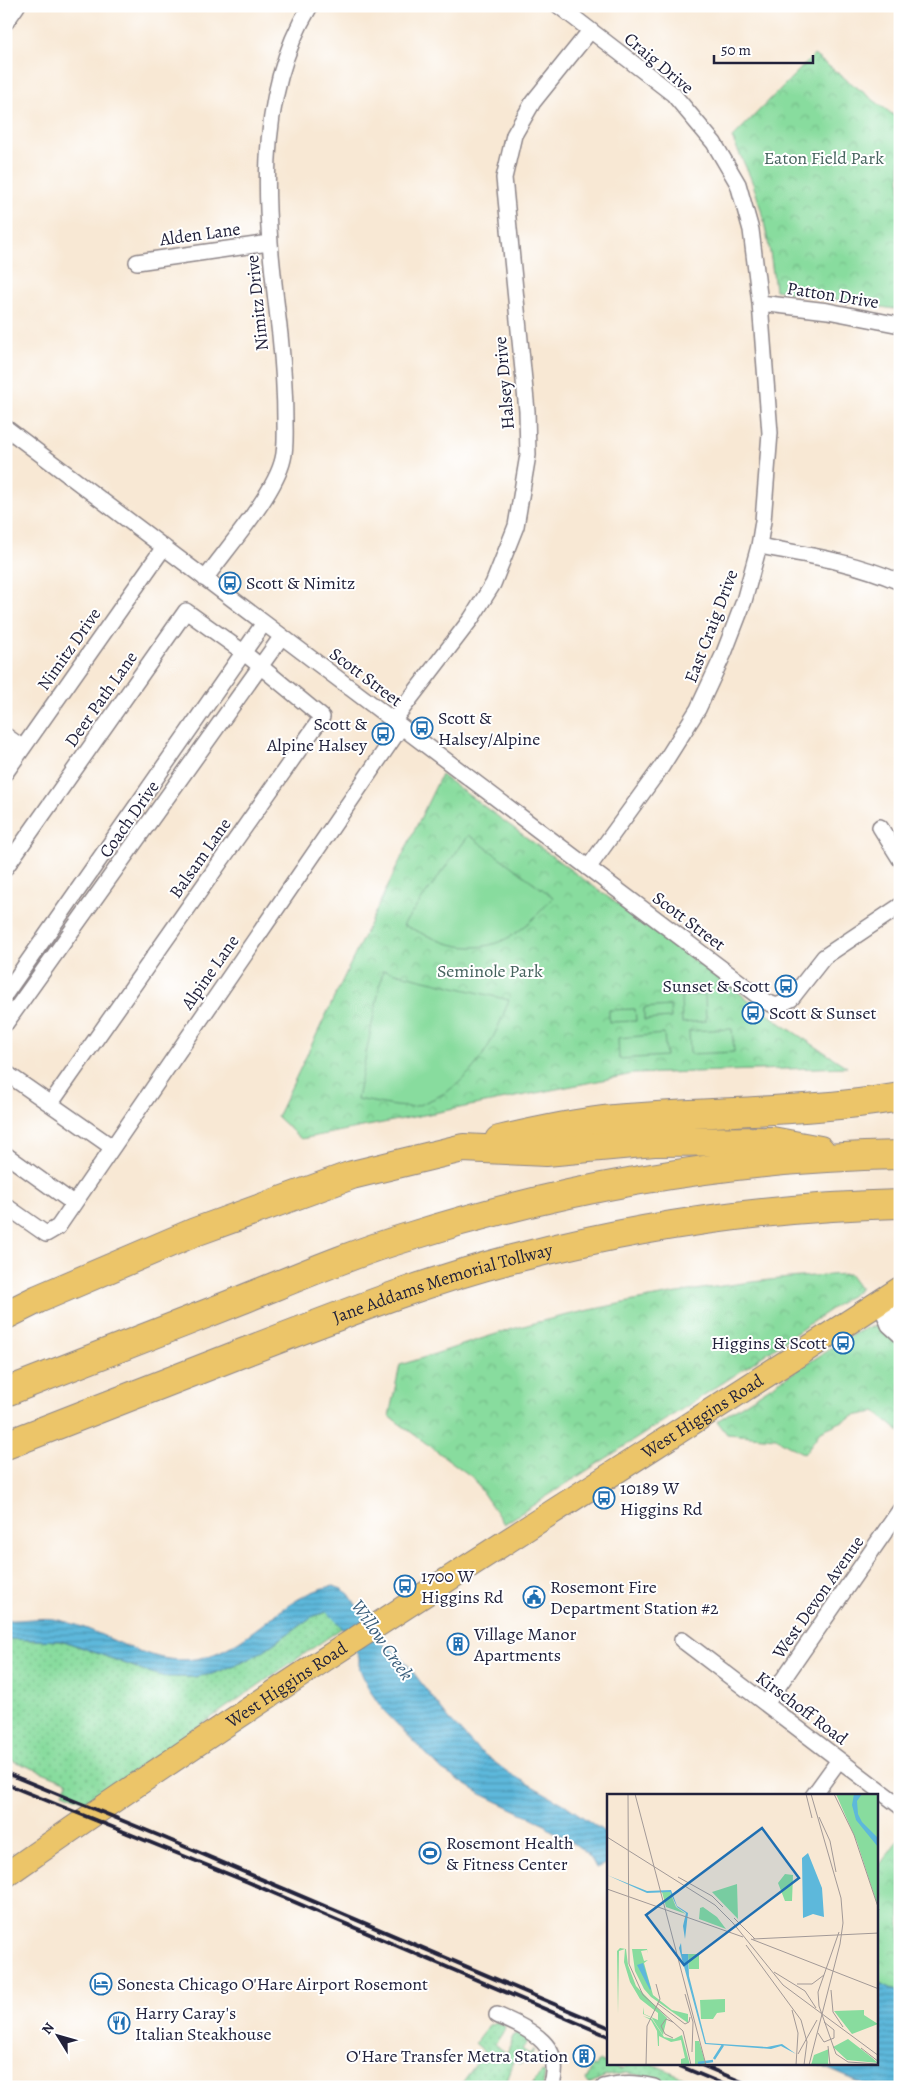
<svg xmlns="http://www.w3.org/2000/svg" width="906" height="2093" font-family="Alegreya,serif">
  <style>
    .grass { fill: url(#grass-dots); stroke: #557f6c }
    .park { fill: url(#park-crowns); stroke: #557f6c }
    .garden { fill: #88dc9e; stroke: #557f6c }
    .water { fill: url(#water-rules); stroke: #406d8b }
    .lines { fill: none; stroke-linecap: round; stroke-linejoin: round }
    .street-casing { stroke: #8d8588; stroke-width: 18 }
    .primary-casing { stroke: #8d8588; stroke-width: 26 }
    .highway-casing { stroke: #8d8588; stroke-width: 30 }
    .street { stroke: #fff; stroke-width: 15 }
    .primary { stroke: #ecc569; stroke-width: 24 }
    .highway { stroke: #ecc569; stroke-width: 28 }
    .rail { stroke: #22223b; stroke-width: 4 }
    .labels { text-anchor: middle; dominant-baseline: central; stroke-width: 4; stroke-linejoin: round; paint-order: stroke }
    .street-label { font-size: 18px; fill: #22223b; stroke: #fff }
    .park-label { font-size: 18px; fill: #46635e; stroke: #fff }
    .poi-label { font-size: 18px; fill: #22223b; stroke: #fff; text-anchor: start }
    .water-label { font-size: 19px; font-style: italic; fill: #3a5e7b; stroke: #fff }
    .inset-river { fill: none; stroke: #5db8db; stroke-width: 2.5 }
    .inset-road { fill: none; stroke: #a29997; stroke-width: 1 }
    .view { fill: #1f6fb2; fill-opacity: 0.15; stroke: #1f6fb2; stroke-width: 2.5 }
    .inset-edge { fill: none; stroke: #22223b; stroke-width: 2.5 }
  </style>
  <defs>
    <pattern id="grass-dots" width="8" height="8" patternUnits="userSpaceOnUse" patternTransform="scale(1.25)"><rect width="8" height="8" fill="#88dc9e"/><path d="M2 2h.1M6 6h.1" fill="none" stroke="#75bc89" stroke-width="1.8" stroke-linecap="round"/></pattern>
    <pattern id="park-crowns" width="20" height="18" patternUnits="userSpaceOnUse" patternTransform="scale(1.25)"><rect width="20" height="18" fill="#88dc9e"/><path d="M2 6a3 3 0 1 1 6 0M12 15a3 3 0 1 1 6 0" fill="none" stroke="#75bc89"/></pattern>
    <pattern id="water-rules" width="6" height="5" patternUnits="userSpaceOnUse" patternTransform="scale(1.25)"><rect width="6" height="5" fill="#5db8db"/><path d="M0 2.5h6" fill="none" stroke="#4c95b3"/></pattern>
  </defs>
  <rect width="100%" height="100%" fill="#fff"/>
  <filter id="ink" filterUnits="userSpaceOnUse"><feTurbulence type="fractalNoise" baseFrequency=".02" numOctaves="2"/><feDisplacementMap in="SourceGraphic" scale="10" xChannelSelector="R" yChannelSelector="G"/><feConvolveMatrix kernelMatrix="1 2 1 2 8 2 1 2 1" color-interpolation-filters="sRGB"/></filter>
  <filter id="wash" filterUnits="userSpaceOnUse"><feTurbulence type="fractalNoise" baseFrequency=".0096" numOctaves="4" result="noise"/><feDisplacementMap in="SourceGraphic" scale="20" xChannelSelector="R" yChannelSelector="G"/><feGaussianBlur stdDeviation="1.12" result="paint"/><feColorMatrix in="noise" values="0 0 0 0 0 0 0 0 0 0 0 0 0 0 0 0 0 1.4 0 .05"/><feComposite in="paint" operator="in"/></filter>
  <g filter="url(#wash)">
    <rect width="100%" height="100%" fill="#f8e8d4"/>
    <path class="grass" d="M327,1612l10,8 5,8 -254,174 -25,-10 5,-10 -62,-24v-119l58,2 84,31 32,5h13l19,-3 33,-13 18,-10 50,-35z
      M496,2022l9,4 -1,5 -9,13 11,9 5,-7 1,-10 6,-3 10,8 -6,8 7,5 5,-5 -2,5 -12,10 -5,-5 -7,18 -1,10h-48l26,-35 -10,-9 14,-18z
      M599,2060l21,9 4,-1 2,-4h26l55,23h-32l-24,-10 -24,-4 -21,3 -17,8 -3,-4 7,-14 3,1z
      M542,2072l3,1 -2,14h-11l2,-7z"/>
    <path class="park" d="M814,55l86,65v190l-125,-20c-4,-36 -10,-72 -22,-106 -6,-16 -14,-31 -21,-46z
      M441,775l342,250 64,42 -214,7 -332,65 -24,-22z
      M849,1274l11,15 -125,86 -231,149 -32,-47 -83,-61 11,-51c46,-14 92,-31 138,-43 100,-24 208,-44 311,-48z
      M876,1326l24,17v89l-25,-20 -21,4 -33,15 -17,23 -28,-16 -49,-4 -10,-13 135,-86 14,-7z
      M900,1837v156l-23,-11v-113z"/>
    <path class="garden" d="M469,835l84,62c-22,26 -46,51 -83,50 -23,0 -47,-14 -67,-22z
      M383,970l126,30c-15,41 -36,84 -81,101 -5,2 -12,6 -18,6 -17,0 -35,-5 -53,-8z
      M705,995l1,26 -24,2 -1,-27z
      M670,1006l1,12 -27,2v-12z
      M635,1009l1,12 -27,1v-12z
      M732,1029l2,23 -44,2 -1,-23z
      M664,1034l2,22 -47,3 -1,-21z"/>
    <path class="water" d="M333,1586l9,3 7,5 32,49 19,12 48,63 29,31 32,24 55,31 39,27 5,6v26l-12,5c-8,-20 -29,-28 -47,-39l-2,-4 -66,-31 -39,-24 -59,-60 -15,-22 -9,-21v-10l-19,-32 -13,-13 -14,4 -50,35 -18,10 -33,13 -19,3h-28l-17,-5 -84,-31 -58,-2v-19c18,1 36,-4 53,0 51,11 95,53 149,36 44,-13 79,-63 125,-70z
      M877,1982l23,11v94h-29l-55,-23h61z"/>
  </g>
  <g filter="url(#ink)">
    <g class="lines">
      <g class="street-casing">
        <path id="street" d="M559,6l114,88 41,49 24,41 13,46 9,73 10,130 -7,88 -4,25 -15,55 -20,52 -26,56 -36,57 -74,102
          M6,22l11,-16
          M137,262l132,-19
          M760,303l68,8 72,14
          M6,428l760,574 11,4 14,-7 33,-42 76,-51
          M759,546c48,9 95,16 141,36
          M205,579c22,-31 70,-85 78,-120 3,-12 2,-26 2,-38 0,-29 -2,-57 -5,-86 -13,-109 -30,-230 30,-329
          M393,721l78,-102 22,-35 23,-58 12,-71 -1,-44 -23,-233 10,-43 19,-33 57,-71
          M6,736l17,12
          M6,772l158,-225
          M880,827l20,32
          M6,867l180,-256 57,41 79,65 -271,386
          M6,993l258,-370
          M6,1023l276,-387
          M6,1073l106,74
          M6,1155l67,48
          M6,1206l40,28 12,-7 343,-500
          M880,1302l9,23 11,10
          M880,1302l20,13
          M682,1640l218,166
          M766,1704l134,-194
          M813,1796l26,-36
          M497,2015c31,14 69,29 54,72
          M604,2087c17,-5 32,-5 50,0"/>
      </g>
      <g class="primary-casing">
        <g id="primary">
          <path id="s1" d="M6,1875c291,-205 595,-392 894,-586"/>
        </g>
      </g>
      <g class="highway-casing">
        <g id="highway">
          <path d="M499,1140c35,-8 70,-16 105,-20 98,-10 198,-6 296,-23"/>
          <path d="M6,1315l32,-16 157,-67 157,-57 111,-27 83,4 108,-10 118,-1 48,9"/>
          <path d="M6,1392c79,-31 157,-61 235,-92 55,-22 110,-46 167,-63 158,-50 326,-79 492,-82"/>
          <path id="s2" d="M6,1445c83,-32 166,-65 249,-97 86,-33 171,-67 261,-90 123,-32 256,-51 384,-54"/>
        </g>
      </g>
      <use href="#street" class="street"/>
      <use href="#primary" class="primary"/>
      <use href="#highway" class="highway"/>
      <path class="rail" d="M6,1773l154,63 448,191
        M6,1784l242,98 360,154
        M675,2064l55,23
        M699,2064l55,23"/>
    </g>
  </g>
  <defs>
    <g id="bus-ring" transform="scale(1.125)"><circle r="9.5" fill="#fff" stroke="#1f6fb2" stroke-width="1.5"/><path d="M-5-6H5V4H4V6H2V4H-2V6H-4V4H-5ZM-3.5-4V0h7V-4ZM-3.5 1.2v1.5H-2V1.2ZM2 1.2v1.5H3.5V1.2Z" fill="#1f6fb2"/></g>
    <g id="civic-ring" transform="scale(1.125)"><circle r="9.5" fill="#fff" stroke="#1f6fb2" stroke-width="1.5"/><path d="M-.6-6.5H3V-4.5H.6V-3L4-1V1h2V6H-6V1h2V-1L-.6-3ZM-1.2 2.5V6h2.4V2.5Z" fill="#1f6fb2"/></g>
    <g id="building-ring" transform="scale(1.125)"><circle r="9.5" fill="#fff" stroke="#1f6fb2" stroke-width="1.5"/><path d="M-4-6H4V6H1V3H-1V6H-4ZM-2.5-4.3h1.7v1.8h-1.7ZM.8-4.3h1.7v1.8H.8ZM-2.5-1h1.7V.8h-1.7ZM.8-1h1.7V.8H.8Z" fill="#1f6fb2"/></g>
    <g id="stadium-ring" transform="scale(1.125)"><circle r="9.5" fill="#fff" stroke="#1f6fb2" stroke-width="1.5"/><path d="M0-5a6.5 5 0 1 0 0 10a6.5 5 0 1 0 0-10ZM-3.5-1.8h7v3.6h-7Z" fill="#1f6fb2"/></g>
    <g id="hotel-ring" transform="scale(1.125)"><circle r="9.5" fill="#fff" stroke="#1f6fb2" stroke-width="1.5"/><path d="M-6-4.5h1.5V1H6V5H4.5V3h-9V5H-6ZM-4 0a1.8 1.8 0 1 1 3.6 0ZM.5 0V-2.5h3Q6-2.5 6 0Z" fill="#1f6fb2"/></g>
    <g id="restaurant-ring" transform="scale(1.125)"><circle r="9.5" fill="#fff" stroke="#1f6fb2" stroke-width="1.5"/><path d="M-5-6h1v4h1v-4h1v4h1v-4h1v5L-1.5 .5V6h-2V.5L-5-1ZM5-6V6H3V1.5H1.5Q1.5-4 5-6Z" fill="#1f6fb2"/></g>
  </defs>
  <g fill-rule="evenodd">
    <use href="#bus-ring" x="230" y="583"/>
    <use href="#bus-ring" x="422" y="728"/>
    <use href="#bus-ring" x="383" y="734"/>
    <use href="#bus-ring" x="786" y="986"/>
    <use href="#bus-ring" x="753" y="1013"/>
    <use href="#bus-ring" x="843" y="1343"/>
    <use href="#bus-ring" x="604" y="1498"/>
    <use href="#bus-ring" x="405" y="1586"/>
    <use href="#civic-ring" x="534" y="1597"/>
    <use href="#building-ring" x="458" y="1644"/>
    <use href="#stadium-ring" x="430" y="1853"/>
    <use href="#hotel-ring" x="101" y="1984"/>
    <use href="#restaurant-ring" x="119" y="2023"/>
    <use href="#building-ring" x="584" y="2056"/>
  </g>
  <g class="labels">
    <g class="street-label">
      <text transform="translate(659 63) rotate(40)">Craig Drive</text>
      <text transform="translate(200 234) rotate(-8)">Alden Lane</text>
      <text transform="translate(833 295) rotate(9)">Patton Drive</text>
      <text transform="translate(257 303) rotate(-96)">Nimitz Drive</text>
      <text transform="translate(504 383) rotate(-95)">Halsey Drive</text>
      <text transform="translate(711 626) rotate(-69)">East Craig Drive</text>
      <text transform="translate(69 649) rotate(-55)">Nimitz Drive</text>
      <text transform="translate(366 677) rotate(37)">Scott Street</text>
      <text transform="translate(101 699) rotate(-55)">Deer Path Lane</text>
      <text transform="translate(129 819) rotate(-55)">Coach Drive</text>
      <text transform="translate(200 858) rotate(-55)">Balsam Lane</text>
      <text transform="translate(689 921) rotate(37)">Scott Street</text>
      <text transform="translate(210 972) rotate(-55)">Alpine Lane</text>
      <text stroke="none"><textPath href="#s2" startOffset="466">Jane Addams Memorial Tollway</textPath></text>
      <text stroke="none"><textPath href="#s1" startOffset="834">West Higgins Road</textPath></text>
      <text transform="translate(818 1597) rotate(-55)">West Devon Avenue</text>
      <text stroke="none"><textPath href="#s1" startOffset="339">West Higgins Road</textPath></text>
      <text transform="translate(802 1708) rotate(37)">Kirschoff Road</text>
    </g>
    <g class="park-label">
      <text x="824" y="158">Eaton Field Park</text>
      <text x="490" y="971">Seminole Park</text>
    </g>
    <g class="poi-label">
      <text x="246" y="583">Scott &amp; Nimitz</text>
      <text x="438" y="718">Scott &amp;<tspan x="438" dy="21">Halsey/Alpine</tspan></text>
      <text x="367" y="724" text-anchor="end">Scott &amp;<tspan x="367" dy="21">Alpine Halsey</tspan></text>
      <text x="770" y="986" text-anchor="end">Sunset &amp; Scott</text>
      <text x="769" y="1013">Scott &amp; Sunset</text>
      <text x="827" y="1343" text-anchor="end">Higgins &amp; Scott</text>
      <text x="620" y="1488">10189 W<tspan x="620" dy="21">Higgins Rd</tspan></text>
      <text x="421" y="1576">1700 W<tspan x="421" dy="21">Higgins Rd</tspan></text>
      <text x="550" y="1587">Rosemont Fire<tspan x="550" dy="21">Department Station #2</tspan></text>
      <text x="474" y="1634">Village Manor<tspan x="474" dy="21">Apartments</tspan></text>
      <text x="446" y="1843">Rosemont Health<tspan x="446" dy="21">&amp; Fitness Center</tspan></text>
      <text x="117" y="1984">Sonesta Chicago O'Hare Airport Rosemont</text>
      <text x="135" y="2013">Harry Caray's<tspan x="135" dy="21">Italian Steakhouse</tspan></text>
      <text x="568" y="2056" text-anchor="end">O'Hare Transfer Metra Station</text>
    </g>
    <g class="water-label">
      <text transform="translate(382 1640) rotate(55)">Willow Creek</text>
    </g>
  </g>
  <g transform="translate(607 1794)">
    <rect width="271" height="271" fill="#f8e8d4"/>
    <path d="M55,98h8l6,15 10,7 -20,-7zM13,154l6,1 2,16 8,21 31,32 -4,17 -11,-17 -9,-4 1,-7v7l14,6v-7l-18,-14 -10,-17 -6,-20 1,-13 -6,2 -1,63 -1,-63zM25,155h15l1,5 -1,-4 -6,1 3,10 4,-1 -4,3 9,32 19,15 16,4v9l-37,-26 -7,-8 -9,-18zM36,222l9,3 12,18 10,2 8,-4 8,30h-9v-6l4,-1 -4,-18 -10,2 -12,-6v10h-1l-1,-15 -6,-11zM241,245l22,17 8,7 -31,-3 -14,-13zM88,247h4l7,24h-11zM222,255l-1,16h-17l3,-10z" fill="#88dc9e"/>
    <path d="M229,0h42v113l-21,-65zM178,80l8,1 -1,26h-7l-7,-18zM130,90l1,35 -26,-27zM96,113l14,10 9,12 -27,-10 1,-11zM81,160h11v15h-10zM118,205v13l-8,1 -4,6h-12l-1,-19zM257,216v5l14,9 -26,10 -18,-23z" fill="#88dc9e"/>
    <path d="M247,0h8l-5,7 1,13 4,8 16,16v9l-22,-27 -4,-15zM201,59l14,35 2,29 -11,-3 -10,4 -1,-60zM0,81l40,16 24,-1 6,16 11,7 -3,26 -2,-13 3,-13 -9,-6 -7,-15 -23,1zM74,149l1,11h6l1,22 17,67 61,4 15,-3 14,10 -15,-8 -10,3 -66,-5 -26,-96zM36,169l8,26 -1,1 -13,-25z" fill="#5db8db"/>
    <path class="inset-river" d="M107,265l9,-14M91,269l15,-2"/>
    <path class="inset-road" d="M21,0l1,170 14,31 40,36 8,34M28,0l71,271M199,0l6,24M227,0l20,41 25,75M212,23l11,24 6,31M0,43l108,68 18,18 50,62 96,71M71,83l34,19 11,11M0,95l136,48M127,124l21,21M232,138l-21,60 1,14 17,48 12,8 31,2M144,145l128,50M146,145l126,-6M139,151l55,75 6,22 -3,23M167,178l31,19 11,17M190,190h15l12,-9M224,196l2,22 10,15M78,200l8,28 -1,30M50,209l28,21 4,-2 1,-5M185,216l6,23 -2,32M211,239l6,9 10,-4v-8l-10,-8M66,244l-8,-4 -4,-8 5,-7 7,3M221,252l2,19M254,254l18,14M191,260l19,-34M39,271l1,-39 13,-27 -4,-15M202,271l31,-121 3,-21 -2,-25 -30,-104"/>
    <path class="view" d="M155,34l37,50 -115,87 -38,-50z"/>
    <rect width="271" height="271" class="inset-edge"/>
  </g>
  <rect width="906" height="2093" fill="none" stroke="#fff" stroke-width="25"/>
  <g transform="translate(58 2036) rotate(307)" stroke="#ffffff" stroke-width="4" paint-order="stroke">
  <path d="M0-4L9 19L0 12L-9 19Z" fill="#22223b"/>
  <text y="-8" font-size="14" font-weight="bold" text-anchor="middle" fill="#22223b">N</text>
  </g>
  <path d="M714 55v8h99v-8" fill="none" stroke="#22223b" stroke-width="2.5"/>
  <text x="721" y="55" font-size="15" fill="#22223b" stroke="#ffffff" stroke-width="4" paint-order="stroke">50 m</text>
</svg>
